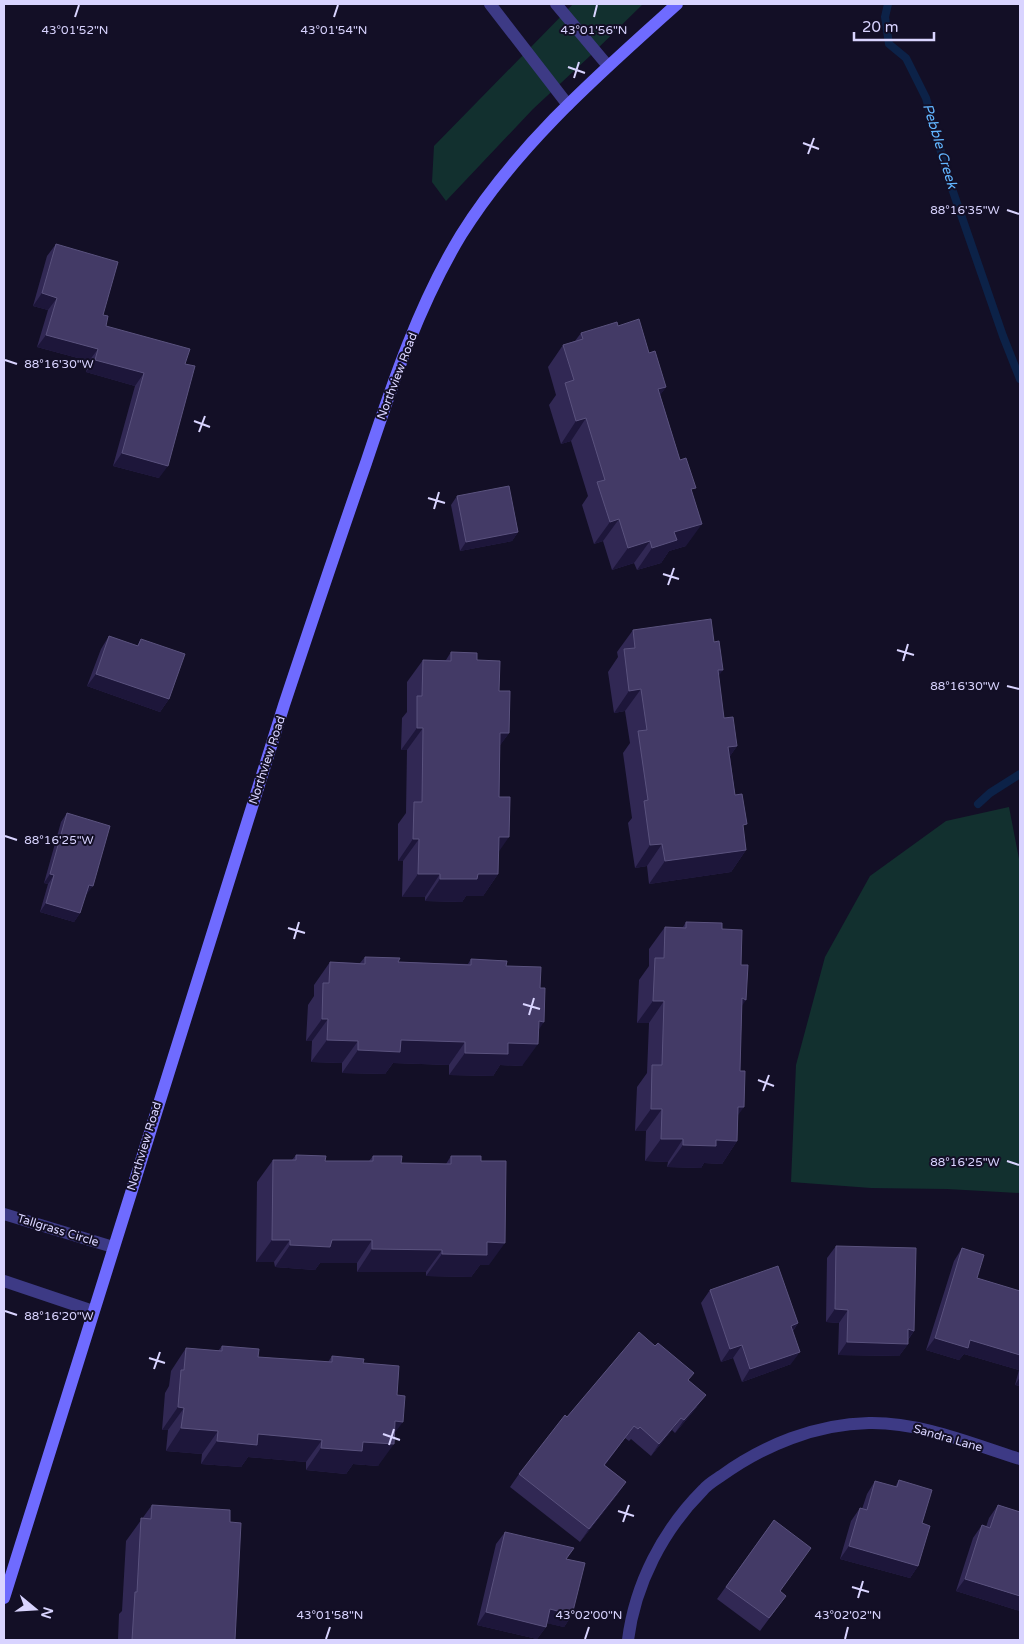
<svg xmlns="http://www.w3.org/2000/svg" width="1024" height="1644" font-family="'Varela Round',sans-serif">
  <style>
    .green { fill: #12302f }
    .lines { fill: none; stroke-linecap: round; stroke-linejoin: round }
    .stream { stroke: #0c2248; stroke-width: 8 }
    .street { stroke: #3d3a85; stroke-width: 12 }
    .secondary { stroke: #6f6bff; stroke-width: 12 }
    .wall { fill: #312854 }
    .shaded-wall { fill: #1d163a }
    .building { fill: #433a66; stroke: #5a527e }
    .ticks { fill: none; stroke: #d9d4ff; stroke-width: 2 }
    .labels { text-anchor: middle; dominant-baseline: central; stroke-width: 4; stroke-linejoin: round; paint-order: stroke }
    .street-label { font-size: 12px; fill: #d9d4ff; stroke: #130f26 }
    .water-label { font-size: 14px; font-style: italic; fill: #62b6ff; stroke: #130f26 }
    .ticks-label { font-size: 12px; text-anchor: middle; fill: #d9d4ff; stroke: #130f26; stroke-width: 4; stroke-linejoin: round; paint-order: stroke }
  </style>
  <rect width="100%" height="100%" fill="#130f26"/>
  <path class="green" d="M573,4h70l-52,51 -58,54 -87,92 -14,-19 2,-36z
    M1009,807l11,57v329l-73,-4 -76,-1 -80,-6 5,-117 29,-108 45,-81 76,-55z"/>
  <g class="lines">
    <path class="stream" d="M888,4l-3,13 4,27 17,14 20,40 22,79 55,159 17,43
      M978,804l12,-11 30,-19"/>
    <path class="street" d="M490,4l78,101
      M556,4l52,62
      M4,1214l109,33
      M4,1281l89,30
      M628,1640c7,-56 35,-110 75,-150 5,-6 12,-10 18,-14 43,-31 95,-52 148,-53 52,-1 103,21 151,36"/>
    <path class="secondary" d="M4,1598c92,-298 184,-596 280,-893 27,-81 54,-162 82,-242 26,-78 52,-157 95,-228 56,-90 138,-161 216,-231"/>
  </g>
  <path class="wall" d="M56,244l47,71 3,11 79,38 -26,114 -46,-12 22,-80 -49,-14 3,-11 -52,-14 11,-37 -15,-4 14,-50z
    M618,326l31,27 17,34 -6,8 20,65 12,33 -6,53 -17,5 -8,12 -24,7 -3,-7 -22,7 -9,-29 -9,3 -12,-39 6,-9 -17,-55 -10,3 -12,-39 7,-10 -8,-28 15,-22 12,-4 6,-8z
    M457,496l61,36 -6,9 -52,10 -9,-46z
    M633,630l85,46 6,42 13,28 -7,10 5,39 8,34 3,21 -15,22 -82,12 -2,-18 -12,2 -7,-45 4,-5 -9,-65 7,-10 -5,-32 -11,2 -6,-41 10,-15 -1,-5z
    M109,636l28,10 4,-7 28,60 -9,13 -73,-26 14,-37z
    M451,652l26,8 22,31 10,42 -9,12 -2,129 -15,22h-17l-4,6 -37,-1v-4h-23l1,-36h-5v-37l8,-11 1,-63h-6l1,-32 5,-6v-30l16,-22h23z
    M67,813l20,81h-1l-6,19 -6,9 -34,-10 8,-28 -4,-1 17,-61z
    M686,922l36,7 19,36 1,42 -5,134 -15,23 -18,-1 -3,5 -34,-1 1,-5 -23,-1 1,-30h-11l2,-44 10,-14 2,-50h-12l2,-43 10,-14v-17l16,-22h18z
    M365,957l33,5 70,2 3,-5 35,7 32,64 -16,36 -22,-1 -7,11 -44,-1v-10l-56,-2 -8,11 -43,-1v-10l-31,-1 1,-21h-6l2,-36 6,-9v-11l16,-23 30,1z
    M296,1155l29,6h44l4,-5 28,7 45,1 5,-8 38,109h-9l-9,12 -45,-1v-4h-69v-9h-37l-5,7 -40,-3 -1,-5h-18l1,-80 16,-22h19z
    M836,1246l78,85 -6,9v4l-9,12 -61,-1 1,-32 -13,-1 1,-64z
    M962,1248l15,30 43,13v95l-5,-1 4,-15 -55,-16 -5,6 -33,-10 28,-89z
    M710,1290l88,33 -5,8 -2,33 -49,18 -9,-24 -12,4 -20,-59z
    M222,1346l36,11 70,5 4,-6 31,7 31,70 -16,33 -25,-2 -7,10 -40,-4v-8l-58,-5 -7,10 -40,-3 1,-10 -36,-3 2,-21h-6l3,-37 4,-7 2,-15 15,-23 32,3z
    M689,1380l8,27 -22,26 -3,-3 -21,26 -20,-17 -2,2 -4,-3 -20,27 21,17 -9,13 -37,47 -70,-55 9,-13 48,-57z
    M899,1480l23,43 -4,43 -8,12 -70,-19 11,-38 9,-13 2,1 5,-15 8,-13 20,6z
    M152,1505l78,17 5,118h-117l1,-26 3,-3 4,-70z
    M998,1505l22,7v99l-64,-20 17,-53 9,-13 4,2 3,-9z
    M774,1520l6,71 6,5 -26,35 -43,-32z
    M505,1532l62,27 5,56 -8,12 -17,-4 -1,4 -9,12 -60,-14 19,-81z"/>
  <path class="shaded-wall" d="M42,293l15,5 -9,12 -15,-4z
    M46,335l52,14 -9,12 -52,-14z
    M95,360l49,13 -9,13 -49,-14z
    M666,387l-16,22 8,-20z
    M586,418l-15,23 -10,3 15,-23z
    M122,453l46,13 -9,12 -46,-12z
    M619,519l-16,22 -9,3 16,-22z
    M702,524l-16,22 -17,5 -8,12 -24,7 15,-22 22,-16z
    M518,532l-6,9 -52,10 6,-9z
    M650,541l-16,22 -22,7 16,-22z
    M718,670h5l-16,22z
    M96,674l73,25 -9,13 -73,-26z
    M641,689l-16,22 -11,2 15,-22z
    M417,728h6l-16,22h-6z
    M500,733h9l-16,22z
    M737,746l-15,22 6,-21z
    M499,837h10l-16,23z
    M413,839h6l-16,22h-5z
    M662,844l-15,22 -12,2 15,-23z
    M746,850l-15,22 -82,12 16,-23z
    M50,874l4,1 -6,9 -4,-1z
    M418,874h22l-15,23h-23z
    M478,874h20l-15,22h-17l-4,6 -37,-1 15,-22z
    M89,885l4,1 -6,8 -4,-1z
    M46,903l34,10 -6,9 -34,-10z
    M742,998l4,2 -15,22z
    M653,1001h11l-15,22h-12z
    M322,1019h6l-16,22h-6z
    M539,1021l5,1 -15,22h9l-16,22 -22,-1 -7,11 -44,-1 16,-22z
    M327,1040l31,1 -16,22 -31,-1z
    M401,1040l64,2 -16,23 -56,-2 -8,11 -43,-1 16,-23z
    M738,1107h6l-16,22z
    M651,1109h11l-16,22h-11z
    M661,1139h22l-15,23 -23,-1z
    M716,1140l21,1 -15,23 -18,-1 -3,5 -34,-1 16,-22z
    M272,1240h18l-16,22h-18z
    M332,1240h40l-15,23h-37l-5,7 -40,-3 15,-22z
    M487,1242l18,1 -16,22h-9l-9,12 -45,-1 16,-22z
    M372,1249l70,1 -16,22h-69z
    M835,1309l13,1 -9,13 -13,-1z
    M798,1323l-9,13 2,-10z
    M908,1329l6,2 -9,12 3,1 -9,12 -61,-1 9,-13z
    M935,1338l35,2 50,15v14l-1,1 -55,-16 -5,6 -33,-10z
    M742,1345l-9,13 -12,4 9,-13z
    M800,1352l-9,12 -49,18 8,-13z
    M1020,1377v9l-5,-1z
    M706,1395l-9,12 -22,26 9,-13z
    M178,1407l6,1 -16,22h-6z
    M681,1418l-9,12 -21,26 8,-12z
    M395,1421l8,1 -16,21 7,1 -16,22 -25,-2 -7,10 -40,-4 15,-22 42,-6z
    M634,1426l-39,52 9,-13z
    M181,1428l37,3 -16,23 -36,-3z
    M258,1434l64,6 -16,22 -58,-5 -7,10 -40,-3 16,-23z
    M626,1482l-9,13 -37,47 9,-13z
    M849,1546l69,20 -8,12 -70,-19z
    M965,1579l55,17v15l-64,-20z
    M550,1609l22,6 -8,12 -23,-5z
    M486,1612l60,15 -9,12 -60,-14z"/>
  <path class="building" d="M56,244l62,18 -15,53 5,1 -2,10 84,23 -5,15 10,2 -27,100 -46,-13 22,-80 -49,-13 3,-11 -52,-14 11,-37 -15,-5z
    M639,319l10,34 6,-2 11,36 -8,2 22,71 6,-2 10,30 -5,1 11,35 -28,8 3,8 -25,8 -2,-7 -22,7 -9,-29 -9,3 -13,-40 8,-2 -19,-62 -10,3 -11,-38 9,-3 -11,-35 20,-6 -2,-6 36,-11 1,4z
    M509,486l9,46 -52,10 -9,-46z
    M711,619l3,23 5,-1 4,29h-5l6,48 9,-1 4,29 -9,1 7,48 7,-1 5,30 -4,1 3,25 -81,11 -3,-17 -12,1 -6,-44 4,-1 -10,-69 9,-1 -6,-41 -12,2 -5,-42 11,-1 -2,-18z
    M109,636l29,10 3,-7 44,15 -16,45 -73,-25z
    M451,652l26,1v7l23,1 -1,30h11l-1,42h-9l-1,64h11l-1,40h-10l-1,37h-20l-1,5h-37v-5h-22l1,-35h-6l1,-37h8l1,-74h-6v-32h5l1,-36 28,1z
    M67,813l43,13 -17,60 -4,-1 -9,28 -34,-10 8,-28 -4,-1z
    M686,922l36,1v6l20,1 -1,35h7l-2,35 -4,-2 -2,73h5l-1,36h-6l-1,34 -21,-1v6l-33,-1v-6h-22l1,-30h-11l1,-44h10l2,-64h-11l2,-43h9l1,-31 21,1z
    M365,957l35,1 -2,4 73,3v-6l36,2 -1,5 35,1 -1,21h5l-1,34 -5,-1 -1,23 -30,-1v11l-43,-1v-11l-64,-2 -1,12 -42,-2v-9l-31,-1 1,-21h-6l1,-36h6l1,-21 35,2z
    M296,1155l30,1 -1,5h48v-5h29l-1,7 50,1v-8h30v5h25l-1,82 -18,-1v13l-45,-1v-4l-70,-1v-9h-40l-2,7 -40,-2v-5h-18l1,-80h23z
    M836,1246l80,2 -2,83 -6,-2v15l-61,-2 1,-32 -13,-1z
    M962,1248l22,7 -7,23 43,13v64l-50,-15 -2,8 -33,-10z
    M778,1266l20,57 -7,3 9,26 -50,17 -8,-24 -12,4 -20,-59z
    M639,1332l16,14 3,-3 36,30 -6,7 18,15 -22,25 -3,-2 -22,26 -19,-17 -2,2 -4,-3 -30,39 22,17 -37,47 -70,-55 46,-59 2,2z
    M222,1346l37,3 -1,8 74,5v-6l32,3 -1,4 36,3 -2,29 8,1 -2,26 -8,-1 -1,23 -31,-2 -1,9 -41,-3 1,-8 -64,-6 -1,11 -40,-4 1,-10 -37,-3 3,-20 -6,-1 3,-37h3l2,-22 36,3z
    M899,1480l33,10 -10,33 8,3 -12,40 -69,-20 11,-38 7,2 8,-29 22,6z
    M152,1505l78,5v12l11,1 -6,117h-103l3,-48h2l4,-74 10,1z
    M998,1505l22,7v84l-55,-17 17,-54 8,3z
    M774,1520l37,28 -31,43 6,5 -17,22 -43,-31z
    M505,1532l69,16 -8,11 19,4 -13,52 -22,-6 -4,18 -60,-15z"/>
  <path class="ticks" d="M75,17l4,-12M334,17l4,-12M594,17l3,-12M568,67l17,6M574,78l5,-16M803,143l16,6M808,154l6,-16M1007,210l12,4M5,360l12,4M194,421l16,6M199,432l6,-16M428,498l17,5M434,509l5,-17M663,574l16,5M668,585l6,-17M897,650l17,5M903,661l5,-17M1007,686l12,3M5,836l12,4M288,928l17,5M294,939l5,-17M523,1004l17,5M529,1015l5,-17M758,1080l16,6M763,1091l6,-16M1007,1161l12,4M5,1311l12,4M149,1358l16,5M154,1369l6,-17M383,1434l17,6M389,1445l5,-16M618,1511l16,5M623,1522l6,-17M852,1587l17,5M858,1598l5,-17M326,1639l4,-12M585,1639l4,-12M845,1639l3,-12"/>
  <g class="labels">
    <g class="street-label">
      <text transform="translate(397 376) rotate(-69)">Northview Road</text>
      <text transform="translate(267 760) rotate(-72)">Northview Road</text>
      <text transform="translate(144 1146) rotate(-73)">Northview Road</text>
      <text transform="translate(58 1230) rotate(17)">Tallgrass Circle</text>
      <text transform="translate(948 1438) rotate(16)">Sandra Lane</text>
    </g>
    <g class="water-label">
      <text transform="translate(940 146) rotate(73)">Pebble Creek</text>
    </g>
  </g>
  <g class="ticks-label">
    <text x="75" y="34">43°01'52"N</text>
    <text x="334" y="34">43°01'54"N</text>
    <text x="594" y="34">43°01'56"N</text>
    <text x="965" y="214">88°16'35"W</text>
    <text x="59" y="368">88°16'30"W</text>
    <text x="965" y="690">88°16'30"W</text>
    <text x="59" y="844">88°16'25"W</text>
    <text x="965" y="1166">88°16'25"W</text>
    <text x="59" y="1320">88°16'20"W</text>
    <text x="330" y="1619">43°01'58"N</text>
    <text x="589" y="1619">43°02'00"N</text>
    <text x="848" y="1619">43°02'02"N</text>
  </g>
  <rect width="1024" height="1644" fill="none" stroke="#d9d4ff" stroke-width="10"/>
  <g transform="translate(35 1609) rotate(108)" stroke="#130f26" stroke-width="4" paint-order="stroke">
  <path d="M0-4L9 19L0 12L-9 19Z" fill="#d9d4ff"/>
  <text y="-8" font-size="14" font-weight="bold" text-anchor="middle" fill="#d9d4ff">N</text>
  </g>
  <path d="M854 32v8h80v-8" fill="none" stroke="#d9d4ff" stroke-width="2.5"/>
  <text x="862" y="32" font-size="15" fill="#d9d4ff" stroke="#130f26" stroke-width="4" paint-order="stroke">20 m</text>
</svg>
